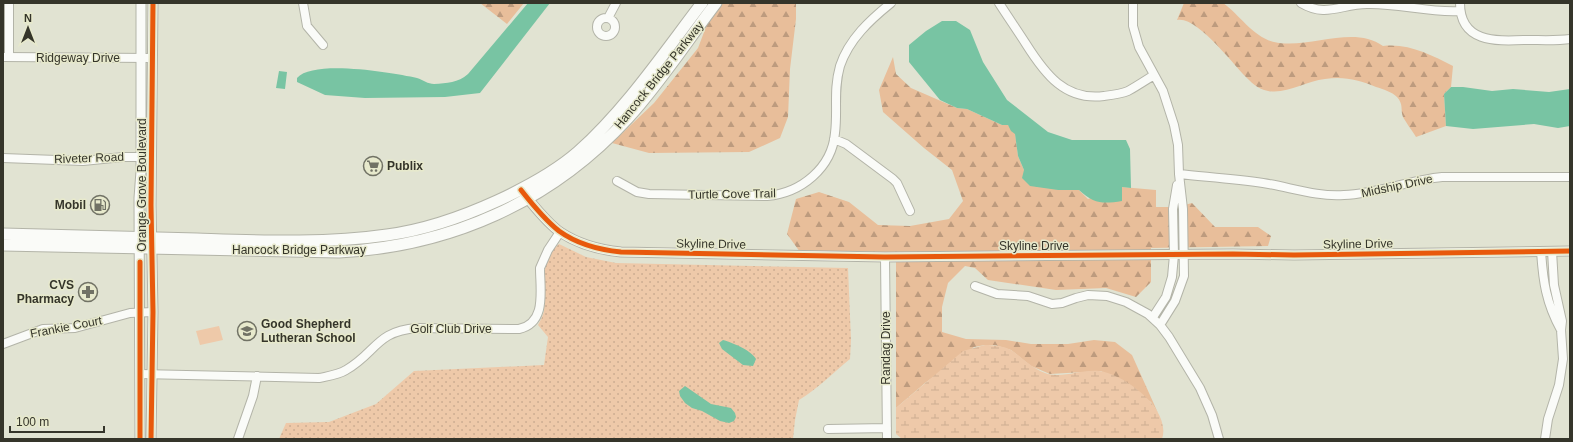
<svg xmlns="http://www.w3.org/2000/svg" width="1573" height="442" font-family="Arial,sans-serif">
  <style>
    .grass { fill: url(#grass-dots) }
    .forest { fill: url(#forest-firs) }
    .wetland { fill: url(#wetland-marsh) }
    .park { fill: #eec9a9 }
    .water { fill: #78c4a3 }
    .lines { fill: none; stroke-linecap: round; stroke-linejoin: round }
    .minor-casing { stroke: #b3b4a8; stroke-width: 10 }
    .tertiary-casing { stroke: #b3b4a8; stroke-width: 11 }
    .secondary-casing { stroke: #b3b4a8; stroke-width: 13 }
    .minor { stroke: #fafbf8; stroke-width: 8 }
    .tertiary { stroke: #fafbf8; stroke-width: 9 }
    .secondary { stroke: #fafbf8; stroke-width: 11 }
    .cycleway-casing { stroke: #e7e9cc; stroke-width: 8 }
    .cycleway { stroke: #e8590c; stroke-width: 5 }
    .labels { text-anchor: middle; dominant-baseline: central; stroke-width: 3; stroke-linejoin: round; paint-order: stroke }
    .street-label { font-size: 12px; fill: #35352a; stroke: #e7e9cc }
    .poi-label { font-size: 12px; font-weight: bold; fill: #35352a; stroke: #e7e9cc; text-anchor: start }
  </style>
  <defs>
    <pattern id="grass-dots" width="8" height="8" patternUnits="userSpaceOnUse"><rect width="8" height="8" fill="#eec9a9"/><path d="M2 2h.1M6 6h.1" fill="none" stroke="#cdad92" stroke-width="1.8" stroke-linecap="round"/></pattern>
    <pattern id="forest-firs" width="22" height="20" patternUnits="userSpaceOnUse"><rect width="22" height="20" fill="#e8be9a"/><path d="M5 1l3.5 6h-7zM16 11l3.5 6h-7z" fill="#bd9b7e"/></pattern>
    <pattern id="wetland-marsh" width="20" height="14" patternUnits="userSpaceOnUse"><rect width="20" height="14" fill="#eec9a9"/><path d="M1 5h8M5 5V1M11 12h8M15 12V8" fill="none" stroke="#cdad92"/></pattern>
  </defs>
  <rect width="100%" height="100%" fill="#e1e3d2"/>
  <path class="grass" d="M559,244l27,13 30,6 232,5 3,72 -1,19c-17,14 -33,30 -51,41l-4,20 -2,19h-514l7,-16 43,-1 47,-18 38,-33 130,-6 4,-28 -10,-12c2,-4 5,-9 6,-14 2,-25 -6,-49 15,-67z"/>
  <path class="forest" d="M480,3h44l-17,21z
    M721,3h75v16l-6,50 -2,48 -8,21 -31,14 -100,1 -37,-10 42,-40 44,-55 11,-29z
    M1184,3h39c17,12 30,34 51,39 34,8 79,-18 109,4 26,-3 48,9 70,20l-2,21 -7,7 2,32 -30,11c-3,-5 -11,-16 -13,-20 -3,-8 1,-12 -6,-20 -5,-5 -14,-8 -21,-10 -17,-7 -32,-11 -51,-8 -26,3 -52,26 -76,1 -14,-13 -52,-65 -72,-60z
    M893,57l3,17 15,14 46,20 10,1 35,16h6l7,8 3,23 6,14v4l34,16h21l9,9 34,-12 34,3v17h21l15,-4 23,24h43l13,9 -3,10 -117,2v3l-266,2 -85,-1 -13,-18 9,-35 23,-7 30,10 29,23 32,1 39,-7 14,-18 -11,-31 -28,-22 -41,-36 -4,-22z
    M1151,259v23l-15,15 -30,-9 -50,2 -68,-10 -13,-12 -10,-2 -17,17 -6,24v25l24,7 40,1 25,4h37l26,-4 21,2 17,13 26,58 -7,-11 -50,-31 -51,3 -19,-8 -20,-16 -16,-5h-10l-11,2 -49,36 -29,25v-147z"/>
  <path class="wetland" d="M985,345c8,0 19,1 26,5 12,8 20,18 34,23 16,6 37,-4 54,-2 26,3 73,39 63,68h-260l-6,-5v-26l67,-57z"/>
  <path class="park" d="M219,326l4,14 -23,5 -4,-14z"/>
  <path class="water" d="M528,3h22l-70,90 -35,4 -80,1 -40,-3 -28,-13v-4c17,-19 96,-5 120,0 6,2 11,6 17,6 13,-1 24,-1 34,-10z
    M942,21h14l14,9 13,32 24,38 41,32 24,8h54l4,9 1,39 -9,-1v14c-19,3 -28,3 -43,-11h-21l-28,-4 -8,-8 2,-8 -6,-14 -3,-22 -4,-3 -3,-6h-6l-35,-16 -10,-1 -17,-8 -31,-38v-17l17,-14z
    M279,71l8,1 -2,17 -9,-1z
    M1451,87h12l29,4 21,-2 36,3 21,-3v37l-12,2 -24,-4 -61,5 -27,-3 -2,-32z
    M723,340c10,3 28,10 33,19l-3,7 -10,-1 -21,-16 -3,-6z
    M685,386l26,18 20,4 4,5 1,4 -2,4 -5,2 -9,-2 -18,-10 -10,-3 -7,-5 -5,-7 -1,-5z"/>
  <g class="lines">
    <g class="minor-casing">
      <path id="minor" d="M303,3l4,23 16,19
        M999,3c9,14 18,27 27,41 19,30 39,57 78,52 8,-1 17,-2 24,-5 9,-5 18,-11 26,-16
        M1133,3v23l6,21 24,44 11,34 4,20 1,29 4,35 1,67 -9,25 -15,24
        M1301,3c25,15 40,1 66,1 31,-1 62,9 93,7
        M1460,3c0,41 38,38 67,37 14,0 29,1 43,-1
        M597 27a9 9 0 1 1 18 0a9 9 0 1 1-18 0Z
        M608,18l8,-15
        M9,56v-53
        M3,57l149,1
        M834,139l12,5 47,35 4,4 13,28
        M3,158l80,3 40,-4h29
        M1179,174c28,3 56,5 84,9 27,4 53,14 81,12 34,-1 65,-15 98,-18h128
        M617,181l20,11 12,2 118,2c34,-3 65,-28 68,-63 3,-24 -2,-42 5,-67 9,-27 30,-46 51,-63
        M1541,251c2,30 5,52 20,79
        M885,257l2,182
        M975,286l22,8 31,2 24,8 10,-1 14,-5 12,-3 19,1 19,6 22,12 12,11 9,12 31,51 12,27 7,24
        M1153,317l13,-20 6,-20 2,-22 -1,-46 4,-24
        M3,344l40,-15 32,-1 55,-15 23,-1
        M140,374l179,4c9,-2 19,-3 27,-8 30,-17 30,-39 71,-42l102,1c28,-6 21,-39 21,-61l8,-18 12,-18
        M828,429l59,-1
        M238,439l15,-43 4,-20
        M1545,439l3,-20 11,-34 4,-26 -2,-29 1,-9 -8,-36 -2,-34"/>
    </g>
    <g class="tertiary-casing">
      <path id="tertiary" d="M524,194c11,13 23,29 36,38 18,12 41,18 61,20l264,5 348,-3 61,1 276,-4
        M140,439l-1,-241 2,-27v-168
        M151,439l2,-127 -2,-107 2,-202"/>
    </g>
    <g class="secondary-casing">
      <path id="secondary" d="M3,234c65,2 129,3 194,5 63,2 128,5 190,-4 38,-5 75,-18 110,-34 28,-13 57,-28 81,-49 48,-43 85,-98 124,-149
        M3,245l336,7c112,-6 212,-50 289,-134 32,-35 59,-77 88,-115"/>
    </g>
    <use href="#minor" class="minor"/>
    <use href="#tertiary" class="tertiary"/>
    <use href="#secondary" class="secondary"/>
    <g class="cycleway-casing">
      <path id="cycleway" d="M521,190c11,14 24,30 38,41 18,13 42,19 62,21l264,5 348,-3 61,1 276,-4
        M140,439v-177
        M151,439l2,-127 -2,-107 2,-202"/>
    </g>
    <use href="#cycleway" class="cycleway"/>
  </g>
  <defs>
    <g id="supermarket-ring" transform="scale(1)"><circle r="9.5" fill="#e7e9cc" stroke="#717265" stroke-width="1.5"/><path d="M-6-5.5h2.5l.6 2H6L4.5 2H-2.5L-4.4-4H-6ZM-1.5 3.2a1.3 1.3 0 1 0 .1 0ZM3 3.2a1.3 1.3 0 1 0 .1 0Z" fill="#717265"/></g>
    <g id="fuel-ring" transform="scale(1)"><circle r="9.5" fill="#e7e9cc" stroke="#717265" stroke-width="1.5"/><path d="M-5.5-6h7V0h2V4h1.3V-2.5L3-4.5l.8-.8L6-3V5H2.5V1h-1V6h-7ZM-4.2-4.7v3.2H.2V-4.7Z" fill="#717265"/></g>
    <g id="pharmacy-ring" transform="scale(1)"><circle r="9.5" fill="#e7e9cc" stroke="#717265" stroke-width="1.5"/><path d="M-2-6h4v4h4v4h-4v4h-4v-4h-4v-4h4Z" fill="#717265"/></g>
    <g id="school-ring" transform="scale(1)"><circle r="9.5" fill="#e7e9cc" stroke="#717265" stroke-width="1.5"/><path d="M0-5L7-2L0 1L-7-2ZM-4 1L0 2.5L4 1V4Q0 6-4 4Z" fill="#717265"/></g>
  </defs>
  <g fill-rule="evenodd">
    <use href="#supermarket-ring" x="373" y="166"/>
    <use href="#fuel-ring" x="100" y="205"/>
    <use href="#pharmacy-ring" x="88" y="292"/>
    <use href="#school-ring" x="247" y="331"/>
  </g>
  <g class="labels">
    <g class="street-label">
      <text x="78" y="58">Ridgeway Drive</text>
      <text transform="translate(659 75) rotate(-51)">Hancock Bridge Parkway</text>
      <text transform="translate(89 158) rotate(-2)">Riveter Road</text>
      <text transform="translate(142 185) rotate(-90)">Orange Grove Boulevard</text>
      <text transform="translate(1397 186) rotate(-12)">Midship Drive</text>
      <text transform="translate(732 194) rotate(-1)">Turtle Cove Trail</text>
      <text transform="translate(711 244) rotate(1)">Skyline Drive</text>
      <text transform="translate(1358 244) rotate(-1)">Skyline Drive</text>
      <text x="1034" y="246">Skyline Drive</text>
      <text x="299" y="250">Hancock Bridge Parkway</text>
      <text transform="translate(66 327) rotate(-11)">Frankie Court</text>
      <text x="451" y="329">Golf Club Drive</text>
      <text transform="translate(886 348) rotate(-90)">Randag Drive</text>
    </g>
    <g class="poi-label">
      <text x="387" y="166">Publix</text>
      <text x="86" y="205" text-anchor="end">Mobil</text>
      <text x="74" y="285" text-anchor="end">CVS<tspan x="74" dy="14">Pharmacy</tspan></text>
      <text x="261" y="324">Good Shepherd<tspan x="261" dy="14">Lutheran School</tspan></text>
    </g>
  </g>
  <rect width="1573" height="442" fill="none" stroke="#35352a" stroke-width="8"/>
  <g transform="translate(28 28)" stroke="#e7e9cc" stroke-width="3" paint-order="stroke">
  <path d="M0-3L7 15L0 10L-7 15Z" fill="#35352a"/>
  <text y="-6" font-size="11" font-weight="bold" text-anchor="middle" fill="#35352a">N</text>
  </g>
  <path d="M10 426v6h94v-6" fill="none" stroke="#35352a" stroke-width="2"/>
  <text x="16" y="426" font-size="12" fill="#35352a" stroke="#e7e9cc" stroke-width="3" paint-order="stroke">100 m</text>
</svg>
